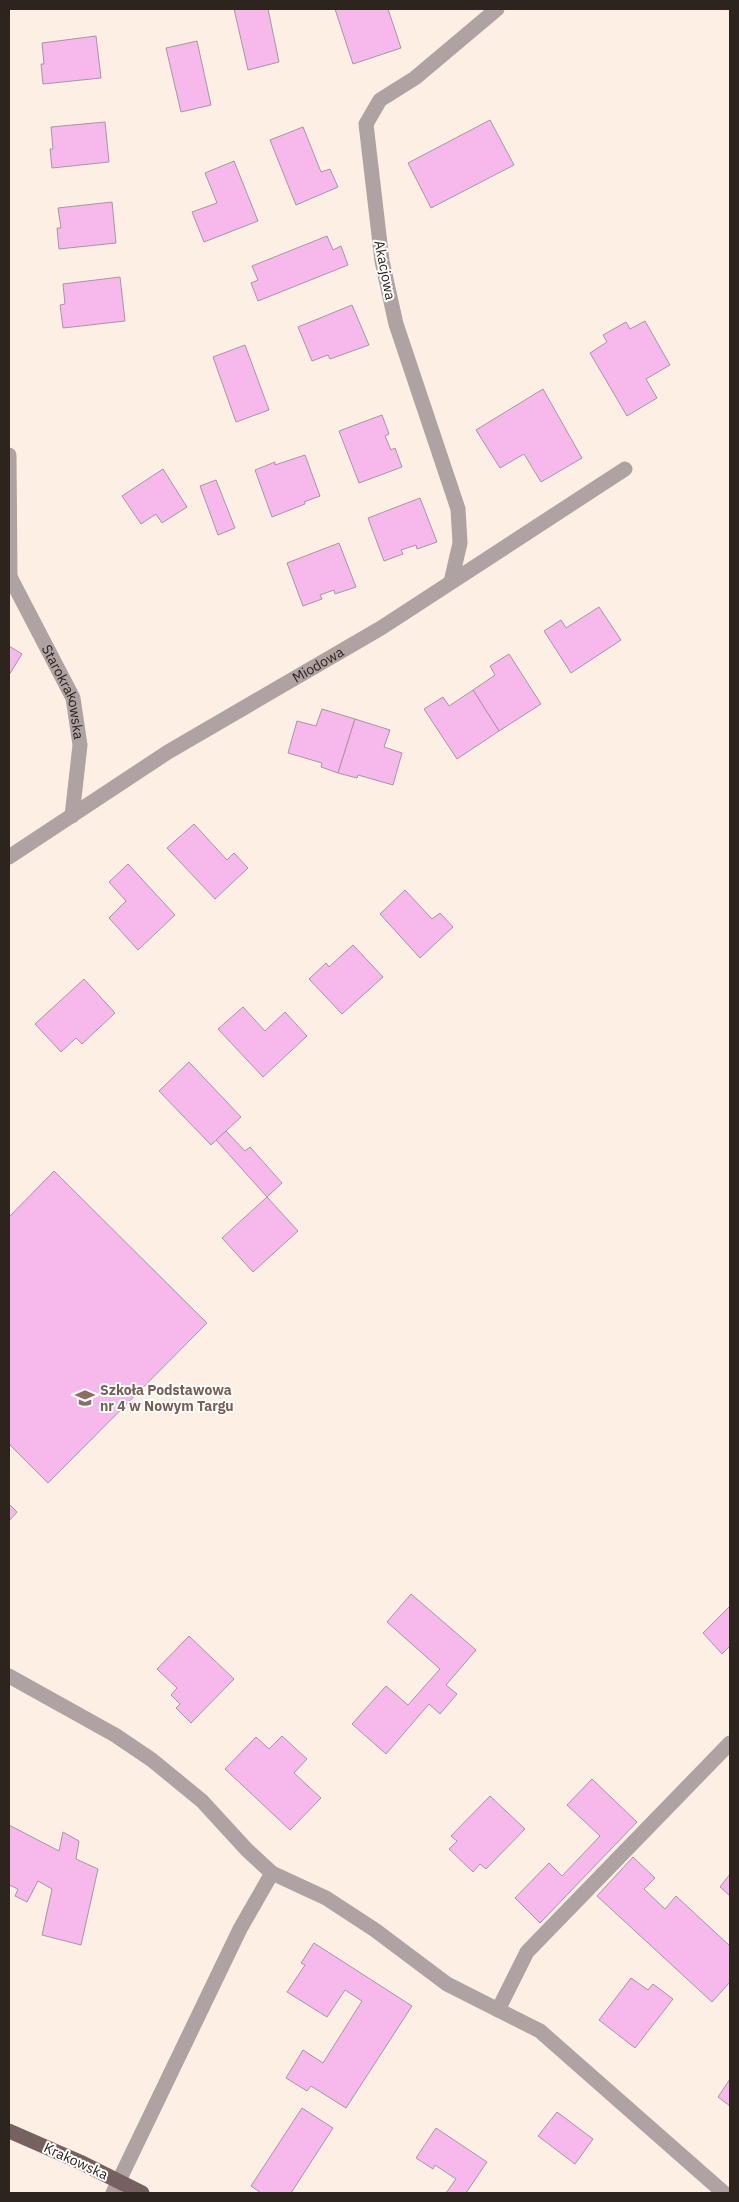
<svg xmlns="http://www.w3.org/2000/svg" width="739" height="2202" font-family="'IBM Plex Sans',sans-serif">
	<style>
		.building { fill: #f7b9eb; stroke: #a994a4 }
		.lines { fill: none; stroke-linecap: round; stroke-linejoin: round }
		.minor { stroke: #afa2a2; stroke-width: 15 }
		.major { stroke: #776160; stroke-width: 15 }
		.labels { text-anchor: middle; dominant-baseline: central; stroke-width: 4; stroke-linejoin: round; paint-order: stroke }
		.street-label { font-size: 14px; fill: #2d241e; stroke: #fff }
		.education-label { font-size: 14px; font-weight: bold; fill: #785e54; stroke: #fff; text-anchor: start }
	</style>
	<rect width="100%" height="100%" fill="#feefe5"/>
	<g class="building">
		<path d="M234,9H268L279,62L248,70Z"/>
		<path d="M335,9H388L401,48L353,64Z"/>
		<path d="M96,36L101,78L43,84L41,64H44L42,43Z"/>
		<path d="M197,41L211,105L181,112L166,48Z"/>
		<path d="M490,120L514,165L431,208L408,163Z"/>
		<path d="M105,122L109,162L52,168L50,149H53L51,127Z"/>
		<path d="M303,127L321,172L330,169L338,187L296,205L270,140Z"/>
		<path d="M234,161L258,221L204,242L192,212L217,203L205,173Z"/>
		<path d="M112,202L116,243L59,249L57,228H61L58,208Z"/>
		<path d="M327,236L333,250L341,246L348,265L258,301L251,283L258,280L252,266Z"/>
		<path d="M120,277L125,321L63,328L60,305L65,304L63,284Z"/>
		<path d="M352,305L369,345L330,359L328,355L312,361L298,327Z"/>
		<path d="M645,321L670,365L646,379L657,398L627,416L590,353L607,342L603,335L626,322L630,329Z"/>
		<path d="M245,345L269,410L236,422L213,357Z"/>
		<path d="M543,389L582,458L541,482L524,454L500,468L476,430Z"/>
		<path d="M382,415L389,434L385,436L391,450L395,448L402,467L359,483L339,431Z"/>
		<path d="M305,455L320,496L304,502L305,504L272,517L255,470L275,462V465Z"/>
		<path d="M163,469L187,507L162,523L156,514L141,524L122,496Z"/>
		<path d="M216,480L235,528L218,535L200,486Z"/>
		<path d="M420,498L437,542L417,549L416,545L401,550L403,554L384,561L368,518Z"/>
		<path d="M339,543L356,587L335,594L334,590L320,595L322,599L303,606L287,563Z"/>
		<path d="M599,607L621,640L571,673L544,631L561,620L566,628Z"/>
		<path d="M9,646L22,654L9,675Z"/>
		<path d="M509,654L541,704L499,731L473,690L495,675L490,666Z"/>
		<path d="M473,690L499,731L457,759L424,709L443,697L449,706Z"/>
		<path d="M322,709L355,719L338,773L321,767L322,763L288,753L297,721L316,726Z"/>
		<path d="M355,719L390,730L384,747L402,753L393,785L358,775L357,778L338,773Z"/>
		<path d="M194,824L227,860L234,853L248,868L215,899L167,848Z"/>
		<path d="M128,864L175,915L138,950L109,918L126,901L109,882Z"/>
		<path d="M405,890L432,919L440,913L453,927L420,958L380,914Z"/>
		<path d="M353,945L383,977L342,1014L309,979L326,963L329,967Z"/>
		<path d="M84,979L115,1013L82,1044L76,1038L61,1052L35,1024Z"/>
		<path d="M243,1007L265,1031L285,1012L307,1036L263,1077L218,1029Z"/>
		<path d="M189,1062L241,1117L211,1145L159,1091Z"/>
		<path d="M226,1131L245,1151L250,1147L282,1183L267,1197L216,1140Z"/>
		<path d="M54,1171L207,1323L48,1483L9,1444V1217Z"/>
		<path d="M267,1197L298,1231L253,1272L222,1238Z"/>
		<path d="M9,1504L17,1512L9,1521Z"/>
		<path d="M411,1594L476,1650L446,1685L457,1694L440,1714L429,1704L386,1754L352,1724L386,1686L408,1705L440,1669L387,1622Z"/>
		<path d="M730,1606V1646L722,1654L703,1633Z"/>
		<path d="M189,1636L234,1679L191,1723L176,1708L180,1704L171,1695L177,1688L157,1669Z"/>
		<path d="M282,1736L307,1759L294,1773L321,1798L290,1830L225,1769L256,1737L269,1749Z"/>
		<path d="M592,1779L637,1822L540,1923L515,1898L549,1863L562,1876L600,1836L567,1805Z"/>
		<path d="M490,1796L525,1829L486,1869L480,1864L473,1872L449,1849L457,1841L451,1836Z"/>
		<path d="M9,1825L59,1851L63,1832L79,1841L76,1859L98,1869L81,1945L42,1935L52,1889L38,1881L27,1902L15,1896L18,1889L9,1885Z"/>
		<path d="M633,1857L655,1878L644,1889L665,1909L676,1896L730,1946V1982L712,2002L597,1896Z"/>
		<path d="M730,1874V1896L720,1887Z"/>
		<path d="M314,1943L412,2006L346,2108L311,2086L307,2091L286,2078L303,2050L323,2063L362,2001L345,1990L327,2017L287,1992L305,1965L301,1963Z"/>
		<path d="M631,1978L648,1990L653,1984L673,1999L635,2048L599,2020Z"/>
		<path d="M730,2079V2106L718,2097Z"/>
		<path d="M302,2108L333,2128L291,2193H261L251,2186Z"/>
		<path d="M557,2112L593,2139L575,2164L538,2136Z"/>
		<path d="M436,2128L487,2162L466,2193H446L456,2179L435,2165L433,2169L416,2158Z"/>
	</g>
	<g class="lines">
		<g class="minor">
			<path d="M9,455L10,577"/>
			<path id="s1" d="M9,575L73,698L80,745L72,816"/>
			<path d="M451,582L460,543L458,509L396,324L382,261L366,124L380,100L415,78L497,9"/>
			<path id="s2" d="M9,857L168,752L381,628L625,469"/>
			<path d="M9,1676L115,1735L152,1760L202,1801L247,1850L272,1873L326,1898L375,1930L447,1984L540,2031L724,2193"/>
			<path d="M498,2010L527,1952L730,1743"/>
			<path d="M113,2193L240,1929L272,1873"/>
		</g>
		<path class="major" d="M9,2131L80,2162L142,2193"/>
	</g>
	<defs>
		<symbol id="school-bare" viewBox="-9 -9 18 18"><path d="M0-5L7-2L0 1L-7-2ZM-4 1L0 2.5L4 1V4Q0 6-4 4Z" fill="#8d6e63" stroke="#fff" stroke-width="2.5" paint-order="stroke"/></symbol>
	</defs>
	<g fill-rule="evenodd">
		<use href="#school-bare" x="71" y="1384" width="28" height="28"/>
	</g>
	<g class="labels">
		<g class="street-label">
			<text transform="translate(385 270) rotate(79)">Akacjowa</text>
			<text stroke="none"><textPath href="#s2" startOffset="364">Miodowa</textPath></text>
			<text stroke="none"><textPath href="#s1" startOffset="130">Starokrakowska</textPath></text>
			<text transform="translate(76 2161) rotate(25)">Krakowska</text>
		</g>
		<g class="education-label">
			<text x="100" y="1390">Szkoła Podstawowa<tspan x="100" dy="16">nr 4 w Nowym Targu</tspan></text>
		</g>
	</g>
	<rect width="739" height="2202" fill="none" stroke="#2d241e" stroke-width="20"/>
</svg>
